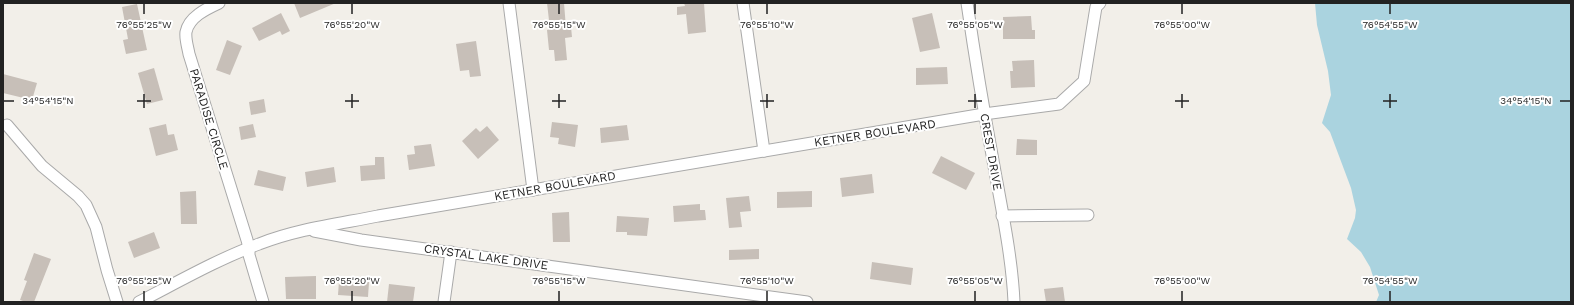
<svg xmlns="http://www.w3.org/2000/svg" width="1574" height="305" font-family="'Work Sans',sans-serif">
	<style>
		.water { fill: #aad3df }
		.building { fill: #c7bfb8 }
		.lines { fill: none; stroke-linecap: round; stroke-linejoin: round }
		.minor-casing { stroke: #a9a9a9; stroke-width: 13 }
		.minor { stroke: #fff; stroke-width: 11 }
		.ticks { fill: none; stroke: #222; stroke-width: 1.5 }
		.labels { text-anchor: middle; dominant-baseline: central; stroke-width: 4; stroke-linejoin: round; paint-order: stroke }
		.street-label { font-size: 12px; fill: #222; stroke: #fff }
		.ticks-label { font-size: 10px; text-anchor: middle; fill: #222; stroke: #fff; stroke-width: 4; stroke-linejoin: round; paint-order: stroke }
	</style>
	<rect width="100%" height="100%" fill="#f2efe9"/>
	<path class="water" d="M1315,3H1571V302H1376L1379,295L1370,267L1361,252L1347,239L1355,218L1356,210L1351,188L1330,132L1322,123L1331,95L1328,71L1317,25Z"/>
	<g class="building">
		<path d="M294,3H336L300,18Z"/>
		<path d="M547,3H564L566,28L571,27L572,37L565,38L567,60L555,61L554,50H549L547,30L550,29Z"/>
		<path d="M684,3H704L706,32L688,34L686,14L677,15V7L685,6Z"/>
		<path d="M137,4L147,50L126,54L123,40L128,39L122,7Z"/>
		<path d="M281,13L290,31L282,35L280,31L259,41L252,28Z"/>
		<path d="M932,13L940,48L920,52L912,18Z"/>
		<path d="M1031,16L1032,30H1035V39H1003V17Z"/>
		<path d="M227,40L242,46L230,75L216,70Z"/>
		<path d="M476,41L481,76L470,77L469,70L460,71L456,44Z"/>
		<path d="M1034,60L1035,87L1011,88L1010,71H1013L1012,61Z"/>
		<path d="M947,67L948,84L916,85V68Z"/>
		<path d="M154,68L163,100L147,104L138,73Z"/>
		<path d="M3,74L37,83L32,100L3,93Z"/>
		<path d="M264,99L266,112L251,115L249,102Z"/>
		<path d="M552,122L578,125L575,147L558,144L559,138L550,137Z"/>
		<path d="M166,124L168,135L174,134L178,150L156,156L149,128Z"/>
		<path d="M253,124L256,137L241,140L239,127Z"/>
		<path d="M627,125L629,140L601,143L600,128Z"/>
		<path d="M487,126L499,140L478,159L462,141L476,128L480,132Z"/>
		<path d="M1017,139L1037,140V155H1016Z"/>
		<path d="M431,144L435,166L409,170L407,155L415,154L414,146Z"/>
		<path d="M941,156L975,173L966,190L932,173Z"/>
		<path d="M375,157H384L385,179L361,181L360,166L375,165Z"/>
		<path d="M334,167L336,182L307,187L305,172Z"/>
		<path d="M258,170L286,177L283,191L254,185Z"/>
		<path d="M872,174L874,193L842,197L840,178Z"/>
		<path d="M196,191L197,224H181L180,192Z"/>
		<path d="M812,191V207L777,208V192Z"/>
		<path d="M749,196L751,211L740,212L742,227L729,228L726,198Z"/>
		<path d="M700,204V210H705L706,220L674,222L673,206Z"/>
		<path d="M569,212L570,242H553L552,213Z"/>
		<path d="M617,216L649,218L647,236L627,235V232H616Z"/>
		<path d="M154,232L160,248L134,258L128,242Z"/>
		<path d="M759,249V259L729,260V250Z"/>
		<path d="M34,253L51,259L34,302H26L20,300L27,281L24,280Z"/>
		<path d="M872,262L913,268L911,285L870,279Z"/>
		<path d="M316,276V299H286L285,277Z"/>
		<path d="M339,281L369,282L368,297L338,295Z"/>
		<path d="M389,284L415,287L413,302H387Z"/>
		<path d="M1063,287L1065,302H1046L1044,289Z"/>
	</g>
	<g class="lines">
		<defs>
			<g id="minor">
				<path d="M219,3C206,9 189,17 186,32C185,39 188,48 189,54L247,240L249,248V255L263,302"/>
				<path d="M509,3L533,190"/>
				<path d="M743,3L764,151"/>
				<path d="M967,3C975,58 984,112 994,166C1002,211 1012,257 1014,302"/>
				<path d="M7,125L42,166L78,196L86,205L96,227L107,270L117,302"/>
				<path d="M1002,216L1088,215"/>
				<path d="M314,231L361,240L807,302"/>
				<path d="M139,302C178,282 218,259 259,244C297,229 338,224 378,216L984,114L1059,104L1084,81L1096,7L1100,3"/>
				<path d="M444,302L451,252"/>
			</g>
		</defs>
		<use href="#minor" class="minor-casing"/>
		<use href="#minor" class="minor"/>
	</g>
	<path class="ticks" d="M144,4V14M352,4V14M559,4V14M767,4V14M975,4V14M1182,4V14M1390,4V14M144,94V108M352,94V108M559,94V108M767,94V108M975,94V108M1182,94V108M1390,94V108M4,101H14M137,101H151M345,101H359M552,101H566M760,101H774M968,101H982M1175,101H1189M1383,101H1397M1560,101H1570M144,291V301M352,291V301M559,291V301M767,291V301M975,291V301M1182,291V301M1390,291V301"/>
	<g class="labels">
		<g class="street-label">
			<text transform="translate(209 119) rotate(73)">PARADISE CIRCLE</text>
			<text transform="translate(875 133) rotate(-9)">KETNER BOULEVARD</text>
			<text transform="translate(991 152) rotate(80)">CREST DRIVE</text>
			<text transform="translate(555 186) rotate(-10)">KETNER BOULEVARD</text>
			<text transform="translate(486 257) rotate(8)">CRYSTAL LAKE DRIVE</text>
		</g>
	</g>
	<g class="ticks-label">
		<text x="144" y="28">76°55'25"W</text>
		<text x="352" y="28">76°55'20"W</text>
		<text x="559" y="28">76°55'15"W</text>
		<text x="767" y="28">76°55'10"W</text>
		<text x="975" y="28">76°55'05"W</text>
		<text x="1182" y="28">76°55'00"W</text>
		<text x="1390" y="28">76°54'55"W</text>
		<text x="48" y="104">34°54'15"N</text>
		<text x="1526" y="104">34°54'15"N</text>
		<text x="144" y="284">76°55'25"W</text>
		<text x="352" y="284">76°55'20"W</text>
		<text x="559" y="284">76°55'15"W</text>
		<text x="767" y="284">76°55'10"W</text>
		<text x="975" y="284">76°55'05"W</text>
		<text x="1182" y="284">76°55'00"W</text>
		<text x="1390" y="284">76°54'55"W</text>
	</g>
	<rect width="1574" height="305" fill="none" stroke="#222222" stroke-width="8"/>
</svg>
